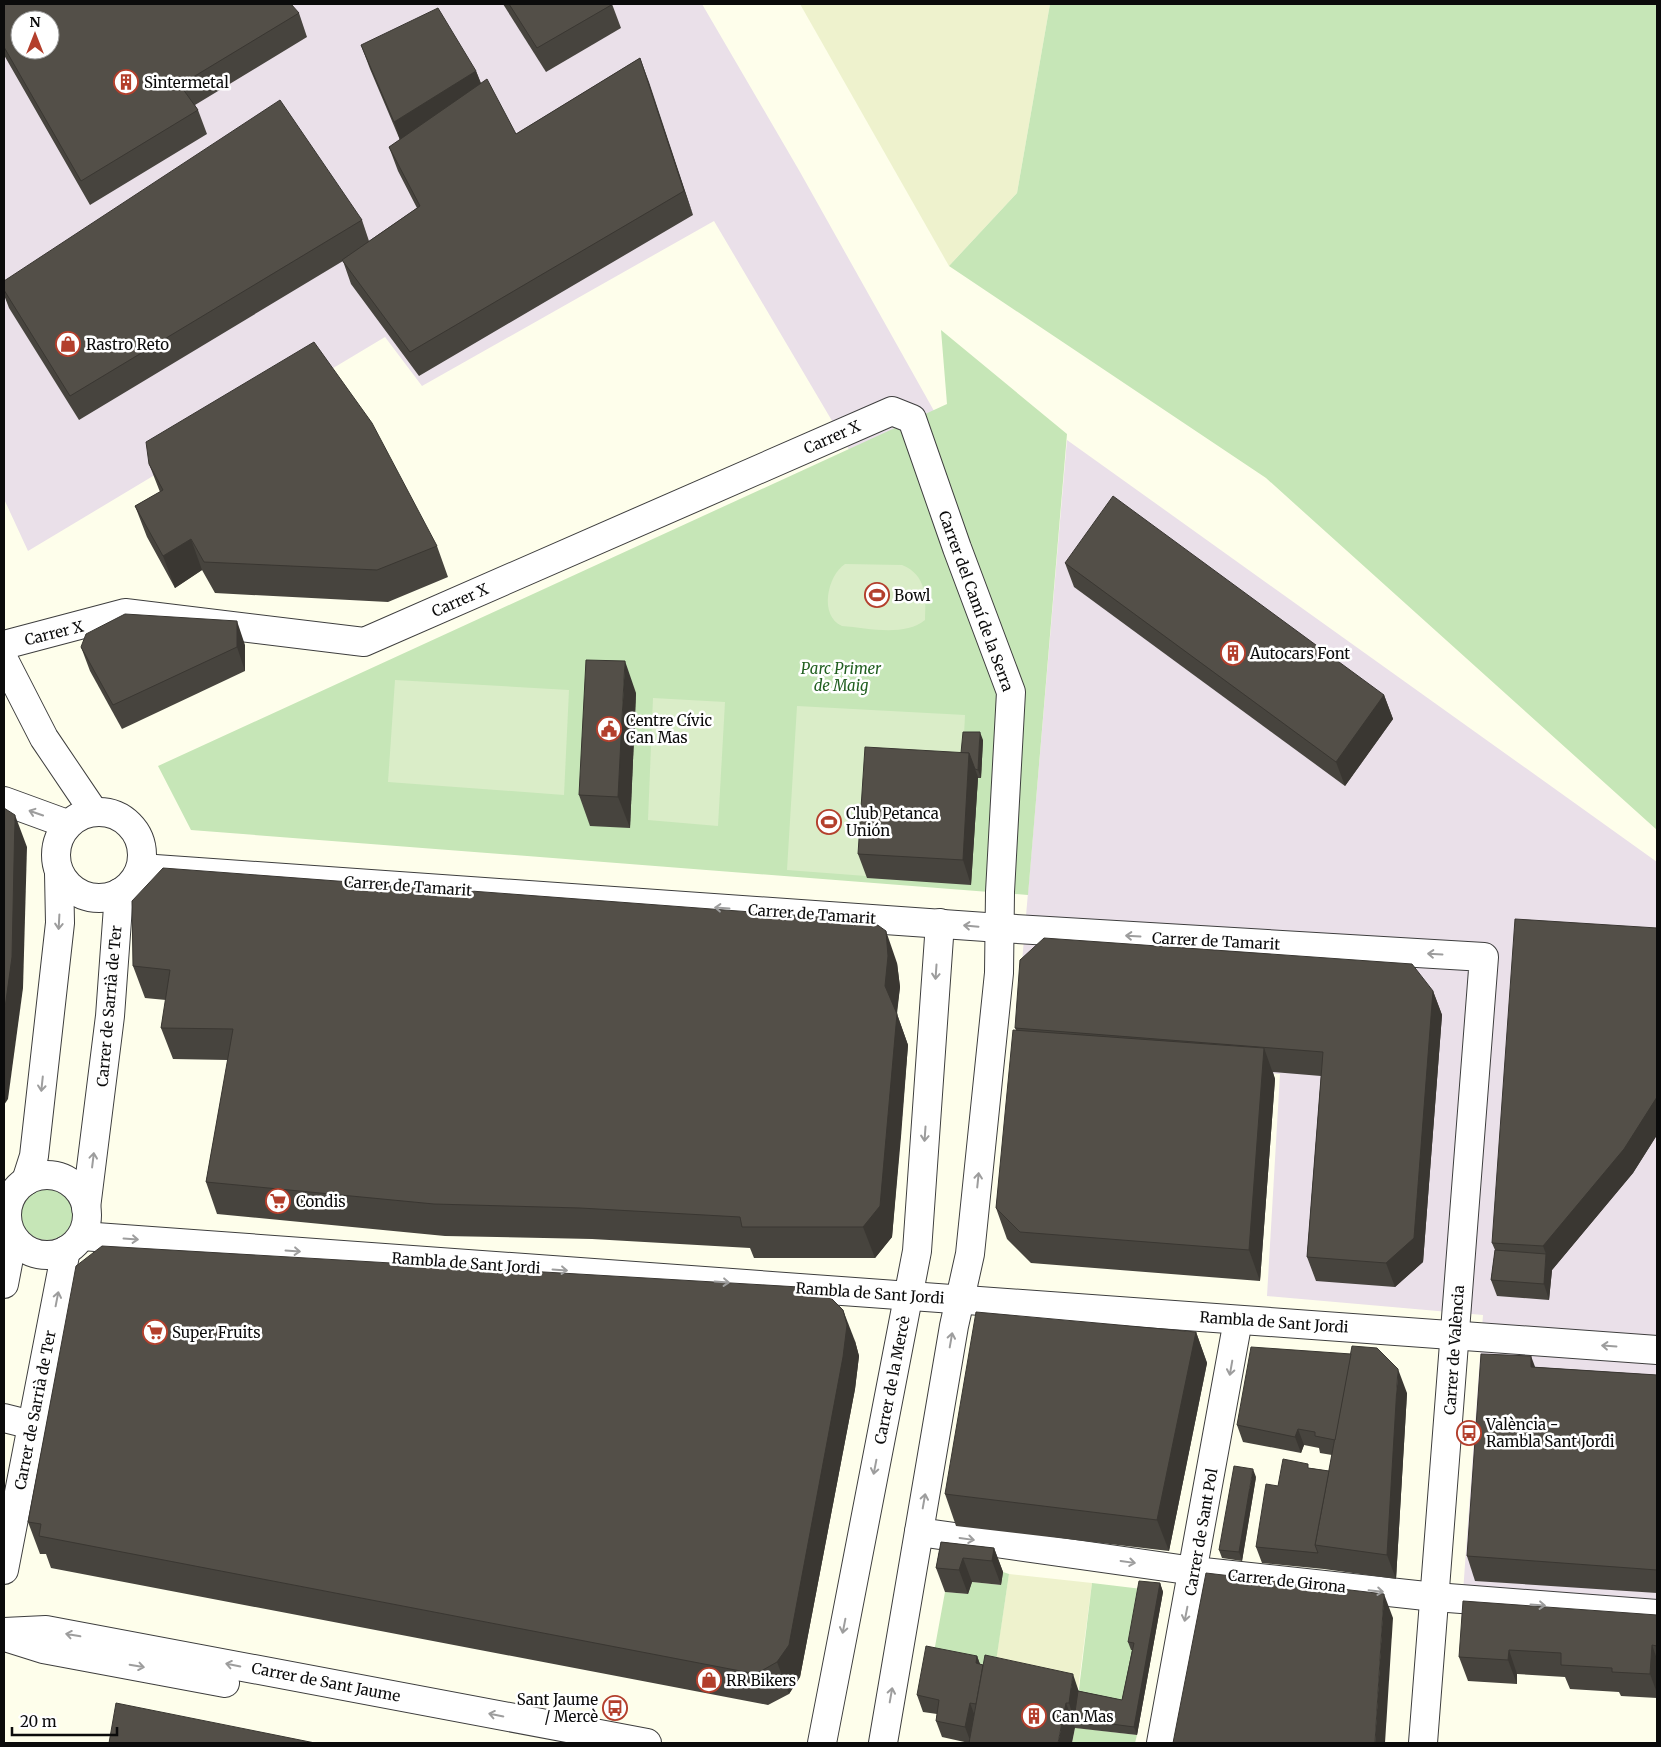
<svg xmlns="http://www.w3.org/2000/svg" width="1661" height="1747" font-family="Merriweather,serif">
	<style>
		.industrial { fill: #eae0e9; fill-rule: evenodd }
		.farmland { fill: #eef2cd }
		.green { fill: #c6e6b7 }
		.pitch { fill: #daedc8 }
		.lines { fill: none; stroke-linecap: round; stroke-linejoin: round }
		.minor-casing { stroke: #3e3e3e; stroke-width: 30 }
		.minor { stroke: #fff; stroke-width: 28 }
		.wall { fill: #47443e }
		.shaded-wall { fill: #3a3732 }
		.building { fill: #534f48; stroke: #3a3732; fill-rule: evenodd }
		.oneway { stroke: #9d9d9d }
		.labels { text-anchor: middle; dominant-baseline: central; stroke-width: 5; stroke-linejoin: round; paint-order: stroke }
		.poi-label { font-size: 15px; fill: #0b0b0b; stroke: #fff; text-anchor: start }
		.street-label { font-size: 15px; fill: #0b0b0b; stroke: #fff }
		.park-label { font-size: 15px; font-style: italic; fill: #215f20; stroke: #fff }
	</style>
	<rect width="100%" height="100%" fill="#fefeeb"/>
	<g class="industrial">
		<path d="M4,4H702L800,172L938,418L851,453L714,221L422,386L385,337L28,551L4,499ZM20,20H50V50H20Z"/>
		<path d="M1067,440L1657,862V1635L1461,1620L1483,1315L1267,1296L1280,1074L1014,1055Z"/>
	</g>
	<g class="farmland">
		<path d="M800,4H1050L1017,193L949,266Z"/>
		<path d="M1009,1574L1092,1583L1077,1697L993,1679Z"/>
	</g>
	<g class="green">
		<path d="M1050,4H1657V830L1266,478L949,266L1017,193Z"/>
		<path d="M941,330L1067,434L1028,895L191,830L158,766L947,404Z"/>
		<circle cx="47" cy="1214" r="26"/>
		<path d="M1003,1572L1009,1574L993,1682L932,1663L945,1592L968,1594L972,1582L1001,1585Z"/>
		<path d="M1092,1583L1142,1589L1137,1652L1125,1708L1078,1697Z"/>
		<path d="M1075,1728H1078L1137,1735L1135,1743H1072Z"/>
	</g>
	<g class="pitch">
		<path d="M845,564L902,565C927,575 926,598 925,620C904,637 868,628 842,626C819,616 827,576 845,564Z"/>
		<path d="M395,680L569,690L564,795L388,782Z"/>
		<path d="M653,698L725,702L718,826L648,820Z"/>
		<path d="M797,706L965,715L962,775L872,771L866,876L787,870Z"/>
	</g>
	<g class="lines">
		<defs>
			<g id="minor">
				<path d="M4,645L125,613L364,642L892,411L912,419L957,548L1011,692L1000,892L999,973L970,1254L954,1326L883,1743"/>
				<path d="M4,660L44,738L94,812"/>
				<path d="M4,801L67,824"/>
				<circle cx="99" cy="855" r="43"/>
				<path d="M141,868L1000,928L1484,957L1423,1743"/>
				<circle cx="47" cy="1215" r="40"/>
				<path d="M26,1181L34,1156L60,923L59,873"/>
				<path d="M86,1208L110,1016L119,893"/>
				<path d="M82,1236L1657,1350"/>
				<path d="M4,1284L13,1237"/>
				<path d="M4,1418L32,1425"/>
				<path d="M919,1532L1194,1571L1435,1597L1657,1614"/>
				<path d="M4,1570L66,1250"/>
				<path d="M4,1632L46,1630L647,1743"/>
				<path d="M8,1638L43,1649L225,1683"/>
				<path d="M822,1743L917,1251L940,923"/>
				<path d="M1161,1743L1238,1320"/>
			</g>
		</defs>
		<use href="#minor" class="minor-casing"/>
		<use href="#minor" class="minor"/>
	</g>
	<g class="wall">
		<path d="M4,4L299,13L307,37L195,105L198,110L207,134L90,205L4,55Z"/>
		<path d="M503,4H612L621,28L546,72Z"/>
		<path d="M361,45L476,71L481,83L516,134L640,58L693,215L419,376L351,284L343,261L79,420L9,308L4,295V281L362,220L369,241L417,208L398,171L389,147L400,140L370,69Z"/>
		<path d="M149,464L437,546L448,577L388,602L215,593L202,570L175,588L147,537L135,506L160,492Z"/>
		<path d="M1065,563L1384,695L1393,719L1345,786L1074,587Z"/>
		<path d="M245,645V671L122,729L90,671L81,647Z"/>
		<path d="M636,693L630,828L590,826L579,795Z"/>
		<path d="M983,740L981,778H978L971,885L867,878L858,854L961,753Z"/>
		<path d="M1657,928V1135L1633,1173L1552,1270L1549,1300L1497,1296L1491,1280L1495,1250L1492,1243Z"/>
		<path d="M897,963L900,987L897,1014L908,1045L892,1237L875,1258H754L750,1248L592,1239L445,1236L217,1214L206,1182L228,1060L173,1059L161,1028L166,1000L145,998L133,966Z"/>
		<path d="M1433,991L1442,1015L1423,1262L1395,1287L1316,1281L1307,1257L1321,1076L1273,1072L1275,1079L1260,1281L1031,1263L1007,1239L996,1208L1016,1030L1015,1028Z"/>
		<path d="M1196,1332L1207,1363L1169,1551L956,1526L945,1494Z"/>
		<path d="M855,1341L859,1356L855,1389L800,1677L789,1694L768,1705L51,1568L46,1554H40L28,1522Z"/>
		<path d="M1535,1367L1657,1375V1593L1475,1581L1467,1556Z"/>
		<path d="M1407,1393L1396,1579L1324,1569L1262,1563L1256,1547L1278,1486L1310,1468L1329,1471L1332,1455L1320,1453L1319,1448L1304,1445L1301,1453L1243,1442L1237,1425Z"/>
		<path d="M1256,1477L1242,1561L1222,1558L1219,1550Z"/>
		<path d="M941,1542L994,1548L1003,1572L1001,1585L972,1582L968,1594L945,1592L936,1568Z"/>
		<path d="M1160,1583L1163,1592L1137,1735L1075,1728L969,1743L942,1737L936,1721L937,1714L923,1712L917,1695L977,1656L980,1664L1079,1691L1122,1700L1132,1650H1131L1128,1642Z"/>
		<path d="M1657,1615V1698L1621,1696L1619,1692L1570,1689L1565,1677L1517,1674V1684L1468,1681L1459,1657Z"/>
	</g>
	<g class="shaded-wall">
		<path d="M640,58L649,82L693,215L684,191Z"/>
		<path d="M476,71L485,95L402,146L394,122Z"/>
		<path d="M191,539L202,570L175,588L163,556Z"/>
		<path d="M237,621L245,645V671L237,647Z"/>
		<path d="M625,661L636,693L630,828L618,797Z"/>
		<path d="M1384,695L1393,719L1345,786L1336,762Z"/>
		<path d="M980,732L983,740L981,778L978,770Z"/>
		<path d="M969,753L978,777L971,885L963,860Z"/>
		<path d="M15,815L27,847L23,988L8,1099L4,1105V1015Z"/>
		<path d="M886,931L897,963L900,987L896,1017L885,986Z"/>
		<path d="M1433,991L1442,1015L1423,1262L1395,1287L1386,1263Z"/>
		<path d="M897,1014L908,1045L901,1137L892,1237L875,1258L863,1227Z"/>
		<path d="M1264,1048L1275,1079L1260,1281L1249,1250Z"/>
		<path d="M1657,1097V1135L1633,1173L1552,1270L1549,1300L1544,1284L1546,1254L1543,1246Z"/>
		<path d="M843,1310L855,1341L859,1356L855,1389L800,1677L789,1694L777,1662Z"/>
		<path d="M1196,1332L1207,1363L1169,1551L1157,1520Z"/>
		<path d="M1531,1356L1540,1380L1531,1367Z"/>
		<path d="M1398,1369L1407,1393L1396,1579L1387,1555Z"/>
		<path d="M1298,1429L1304,1445L1301,1453L1295,1437Z"/>
		<path d="M1253,1469L1256,1477L1242,1561L1239,1552Z"/>
		<path d="M994,1548L1003,1572L1001,1585L992,1561Z"/>
		<path d="M963,1558L972,1582L968,1594L959,1570Z"/>
		<path d="M1160,1583L1163,1592L1137,1735L1134,1727Z"/>
		<path d="M1384,1594L1393,1618L1385,1743H1375Z"/>
		<path d="M1652,1645L1657,1659V1693L1650,1674Z"/>
		<path d="M1509,1650L1517,1674V1684L1508,1660Z"/>
		<path d="M977,1656L983,1673L976,1663Z"/>
		<path d="M1073,1674L1081,1698L1074,1719L1069,1703Z"/>
		<path d="M970,1703L976,1719L971,1743L965,1727Z"/>
		<path d="M1066,1703L1075,1728L1072,1743H1058Z"/>
	</g>
	<g class="building">
		<path d="M4,4H291L299,13L180,85L198,110L81,181L4,47ZM20,20H50V50H20Z"/>
		<path d="M509,4H613L537,48Z"/>
		<path d="M438,8L476,71L394,122L361,45Z"/>
		<path d="M640,58L684,191L410,352L342,260L420,206L389,147L487,79L516,134Z"/>
		<path d="M280,100L362,220L70,396L4,290V281Z"/>
		<path d="M314,342L372,423L437,546L377,570L204,562L191,539L163,556L135,506L163,490L149,464L146,442Z"/>
		<path d="M1113,496L1384,695L1336,762L1065,563Z"/>
		<path d="M125,614L237,621V647L113,705L81,647L86,634Z"/>
		<path d="M586,660L625,661L618,797L579,795Z"/>
		<path d="M963,732H980L978,770L975,769L969,753H961Z"/>
		<path d="M865,747L969,753L963,860L858,854Z"/>
		<path d="M4,808L15,815L12,957L4,1015Z"/>
		<path d="M163,868L872,921L886,931L888,956L885,986L897,1014L880,1206L863,1227H742L740,1217L580,1208L434,1204L206,1182L233,1029L161,1028L170,970L133,966L132,901Z"/>
		<path d="M1515,919L1657,928V1097L1624,1149L1543,1246L1492,1243Z"/>
		<path d="M1044,938L1412,964L1433,991L1414,1238L1386,1263L1307,1257L1323,1052L1015,1028L1020,960Z"/>
		<path d="M1013,1030L1264,1048L1249,1250L1020,1232L996,1208Z"/>
		<path d="M102,1246L799,1287L832,1299L843,1310L847,1325L843,1357L789,1645L777,1662L756,1674L39,1536L41,1524L28,1522L76,1266Z"/>
		<path d="M1495,1250L1546,1254L1544,1284L1491,1280Z"/>
		<path d="M976,1312L1196,1332L1157,1520L945,1494Z"/>
		<path d="M1352,1346L1377,1348L1398,1369L1387,1555L1315,1545Z"/>
		<path d="M1251,1347L1351,1354L1335,1440L1315,1436V1432L1298,1429L1295,1437L1237,1425Z"/>
		<path d="M1481,1354L1531,1356V1367L1657,1375V1570L1467,1556Z"/>
		<path d="M1283,1459L1308,1464V1468L1329,1471L1315,1545L1318,1553L1256,1547L1266,1484L1278,1486Z"/>
		<path d="M1234,1466L1253,1469L1239,1552L1219,1550Z"/>
		<path d="M941,1542L994,1548L992,1561L963,1558L959,1570L936,1568Z"/>
		<path d="M1206,1573L1384,1594L1375,1743H1173Z"/>
		<path d="M1139,1581L1160,1583L1134,1727L1074,1719L1078,1691L1122,1700L1134,1643L1128,1642Z"/>
		<path d="M1463,1601L1657,1615V1646L1652,1645L1650,1674L1612,1672V1668L1561,1665V1653L1509,1650L1508,1660L1459,1657Z"/>
		<path d="M926,1646L977,1656L976,1663L983,1665L976,1704L970,1703L965,1727L936,1721L939,1700L917,1695Z"/>
		<path d="M985,1655L1073,1674L1069,1703H1066L1058,1743H969Z"/>
		<path d="M116,1703L315,1743H109Z"/>
	</g>
	<defs><path id="oneway-shaft" d="M-6 0H5M1.5-3L5.5 0L1.5 3" fill="none" stroke-width="1.6" stroke-linecap="round" stroke-linejoin="round" transform="scale(1.25)"/></defs>
	<g class="oneway">
		<use href="#oneway-shaft" transform="translate(36 813) rotate(-161)"/>
		<use href="#oneway-shaft" transform="translate(722 908) rotate(-176)"/>
		<use href="#oneway-shaft" transform="translate(59 922) rotate(93)"/>
		<use href="#oneway-shaft" transform="translate(971 926) rotate(-175)"/>
		<use href="#oneway-shaft" transform="translate(1133 936) rotate(-177)"/>
		<use href="#oneway-shaft" transform="translate(1435 954) rotate(-177)"/>
		<use href="#oneway-shaft" transform="translate(936 972) rotate(94)"/>
		<use href="#oneway-shaft" transform="translate(42 1084) rotate(96)"/>
		<use href="#oneway-shaft" transform="translate(925 1134) rotate(94)"/>
		<use href="#oneway-shaft" transform="translate(93 1160) rotate(-83)"/>
		<use href="#oneway-shaft" transform="translate(978 1180) rotate(-84)"/>
		<use href="#oneway-shaft" transform="translate(131 1239) rotate(4)"/>
		<use href="#oneway-shaft" transform="translate(293 1251) rotate(4)"/>
		<use href="#oneway-shaft" transform="translate(560 1270) rotate(4)"/>
		<use href="#oneway-shaft" transform="translate(722 1282) rotate(4)"/>
		<use href="#oneway-shaft" transform="translate(57 1299) rotate(-79)"/>
		<use href="#oneway-shaft" transform="translate(951 1340) rotate(-80)"/>
		<use href="#oneway-shaft" transform="translate(1609 1346) rotate(-176)"/>
		<use href="#oneway-shaft" transform="translate(1231 1368) rotate(100)"/>
		<use href="#oneway-shaft" transform="translate(875 1467) rotate(101)"/>
		<use href="#oneway-shaft" transform="translate(924 1501) rotate(-80)"/>
		<use href="#oneway-shaft" transform="translate(967 1539) rotate(8)"/>
		<use href="#oneway-shaft" transform="translate(1128 1562) rotate(8)"/>
		<use href="#oneway-shaft" transform="translate(1376 1591) rotate(6)"/>
		<use href="#oneway-shaft" transform="translate(1538 1605) rotate(4)"/>
		<use href="#oneway-shaft" transform="translate(1186 1614) rotate(101)"/>
		<use href="#oneway-shaft" transform="translate(844 1626) rotate(101)"/>
		<use href="#oneway-shaft" transform="translate(73 1635) rotate(-170)"/>
		<use href="#oneway-shaft" transform="translate(233 1665) rotate(-169)"/>
		<use href="#oneway-shaft" transform="translate(137 1666) rotate(10)"/>
		<use href="#oneway-shaft" transform="translate(891 1695) rotate(-80)"/>
		<use href="#oneway-shaft" transform="translate(496 1715) rotate(-169)"/>
	</g>
	<defs>
		<symbol id="building-ring" viewBox="-11 -11 22 22"><circle r="9.5" fill="#fff" stroke="#b33f2c" stroke-width="1.5"/><path d="M-4-6H4V6H1V3H-1V6H-4ZM-2.5-4.3h1.7v1.8h-1.7ZM.8-4.3h1.7v1.8H.8ZM-2.5-1h1.7V.8h-1.7ZM.8-1h1.7V.8H.8Z" fill="#b33f2c"/></symbol>
		<symbol id="shop-ring" viewBox="-11 -11 22 22"><circle r="9.5" fill="#fff" stroke="#b33f2c" stroke-width="1.5"/><path d="M-5-2.5h2.3a2.7 3.5 0 0 1 5.4 0H5L5.5 6h-11ZM-1.5-2.5h3a1.5 2.3 0 0 0-3 0Z" fill="#b33f2c"/></symbol>
		<symbol id="stadium-ring" viewBox="-11 -11 22 22"><circle r="9.5" fill="#fff" stroke="#b33f2c" stroke-width="1.5"/><path d="M0-5a6.5 5 0 1 0 0 10a6.5 5 0 1 0 0-10ZM-3.5-1.8h7v3.6h-7Z" fill="#b33f2c"/></symbol>
		<symbol id="civic-ring" viewBox="-11 -11 22 22"><circle r="9.5" fill="#fff" stroke="#b33f2c" stroke-width="1.5"/><path d="M-.6-6.5H3V-4.5H.6V-3L4-1V1h2V6H-6V1h2V-1L-.6-3ZM-1.2 2.5V6h2.4V2.5Z" fill="#b33f2c"/></symbol>
		<symbol id="supermarket-ring" viewBox="-11 -11 22 22"><circle r="9.5" fill="#fff" stroke="#b33f2c" stroke-width="1.5"/><path d="M-6-5.5h2.5l.6 2H6L4.5 2H-2.5L-4.4-4H-6ZM-1.5 3.2a1.3 1.3 0 1 0 .1 0ZM3 3.2a1.3 1.3 0 1 0 .1 0Z" fill="#b33f2c"/></symbol>
		<symbol id="bus-ring" viewBox="-11 -11 22 22"><circle r="9.5" fill="#fff" stroke="#b33f2c" stroke-width="1.5"/><path d="M-5-6H5V4H4V6H2V4H-2V6H-4V4H-5ZM-3.5-4V0h7V-4ZM-3.5 1.2v1.5H-2V1.2ZM2 1.2v1.5H3.5V1.2Z" fill="#b33f2c"/></symbol>
	</defs>
	<g fill-rule="evenodd">
		<use href="#building-ring" x="112" y="68" width="28" height="28"/>
		<use href="#shop-ring" x="54" y="330" width="28" height="28"/>
		<use href="#stadium-ring" x="863" y="581" width="28" height="28"/>
		<use href="#building-ring" x="1219" y="639" width="28" height="28"/>
		<use href="#civic-ring" x="595" y="715" width="28" height="28"/>
		<use href="#stadium-ring" x="815" y="808" width="28" height="28"/>
		<use href="#supermarket-ring" x="264" y="1187" width="28" height="28"/>
		<use href="#supermarket-ring" x="141" y="1318" width="28" height="28"/>
		<use href="#bus-ring" x="1455" y="1419" width="28" height="28"/>
		<use href="#shop-ring" x="695" y="1666" width="28" height="28"/>
		<use href="#bus-ring" x="601" y="1694" width="28" height="28"/>
		<use href="#building-ring" x="1020" y="1702" width="28" height="28"/>
	</g>
	<g class="labels">
		<g class="poi-label">
			<text x="144" y="82">Sintermetal</text>
			<text x="86" y="344">Rastro Reto</text>
			<text x="894" y="595">Bowl</text>
			<text x="1250" y="653">Autocars Font</text>
			<text x="626" y="720">Centre Cívic<tspan x="626" dy="17">Can Mas</tspan></text>
			<text x="846" y="813">Club Petanca<tspan x="846" dy="17">Unión</tspan></text>
			<text x="296" y="1201">Condis</text>
			<text x="172" y="1332">Super Fruits</text>
			<text x="1486" y="1424">València -<tspan x="1486" dy="17">Rambla Sant Jordi</tspan></text>
			<text x="726" y="1680">RR Bikers</text>
			<text x="598" y="1699" text-anchor="end">Sant Jaume<tspan x="598" dy="17">/ Mercè</tspan></text>
			<text x="1052" y="1716">Can Mas</text>
		</g>
		<g class="street-label">
			<text transform="translate(832 437) rotate(-24)">Carrer X</text>
			<text transform="translate(460 600) rotate(-24)">Carrer X</text>
			<text transform="translate(976 601) rotate(70)">Carrer del Camí de la Serra</text>
			<text transform="translate(54 633) rotate(-14)">Carrer X</text>
			<text transform="translate(408 886) rotate(4)">Carrer de Tamarit</text>
			<text transform="translate(812 914) rotate(4)">Carrer de Tamarit</text>
			<text transform="translate(1216 941) rotate(3)">Carrer de Tamarit</text>
			<text transform="translate(109 1006) rotate(-85)">Carrer de Sarrià de Ter</text>
			<text transform="translate(466 1263) rotate(4)">Rambla de Sant Jordi</text>
			<text transform="translate(870 1293) rotate(4)">Rambla de Sant Jordi</text>
			<text transform="translate(1274 1322) rotate(4)">Rambla de Sant Jordi</text>
			<text transform="translate(1454 1350) rotate(-86)">Carrer de València</text>
			<text transform="translate(892 1380) rotate(-79)">Carrer de la Mercè</text>
			<text transform="translate(35 1410) rotate(-79)">Carrer de Sarrià de Ter</text>
			<text transform="translate(1201 1532) rotate(-80)">Carrer de Sant Pol</text>
			<text transform="translate(1287 1581) rotate(6)">Carrer de Girona</text>
			<text transform="translate(326 1682) rotate(11)">Carrer de Sant Jaume</text>
		</g>
		<g class="park-label">
			<text x="841" y="668">Parc Primer<tspan x="841" dy="17">de Maig</tspan></text>
		</g>
	</g>
	<rect width="1661" height="1747" fill="none" stroke="#0b0b0b" stroke-width="10"/>
	<g transform="translate(35 35)"><circle r="24" fill="#ffffff" stroke="#9d9d9d"/>
	<path d="M0-4L9 19L0 12L-9 19Z" fill="#b33f2c"/>
	<text y="-8" font-size="14" font-weight="bold" text-anchor="middle" fill="#0b0b0b">N</text>
	</g>
	<path d="M12 1727v8h105v-8" fill="none" stroke="#0b0b0b" stroke-width="2.5"/>
	<text x="20" y="1727" font-size="15" fill="#0b0b0b" stroke="#ffffff" stroke-width="4" paint-order="stroke">20 m</text>
</svg>
